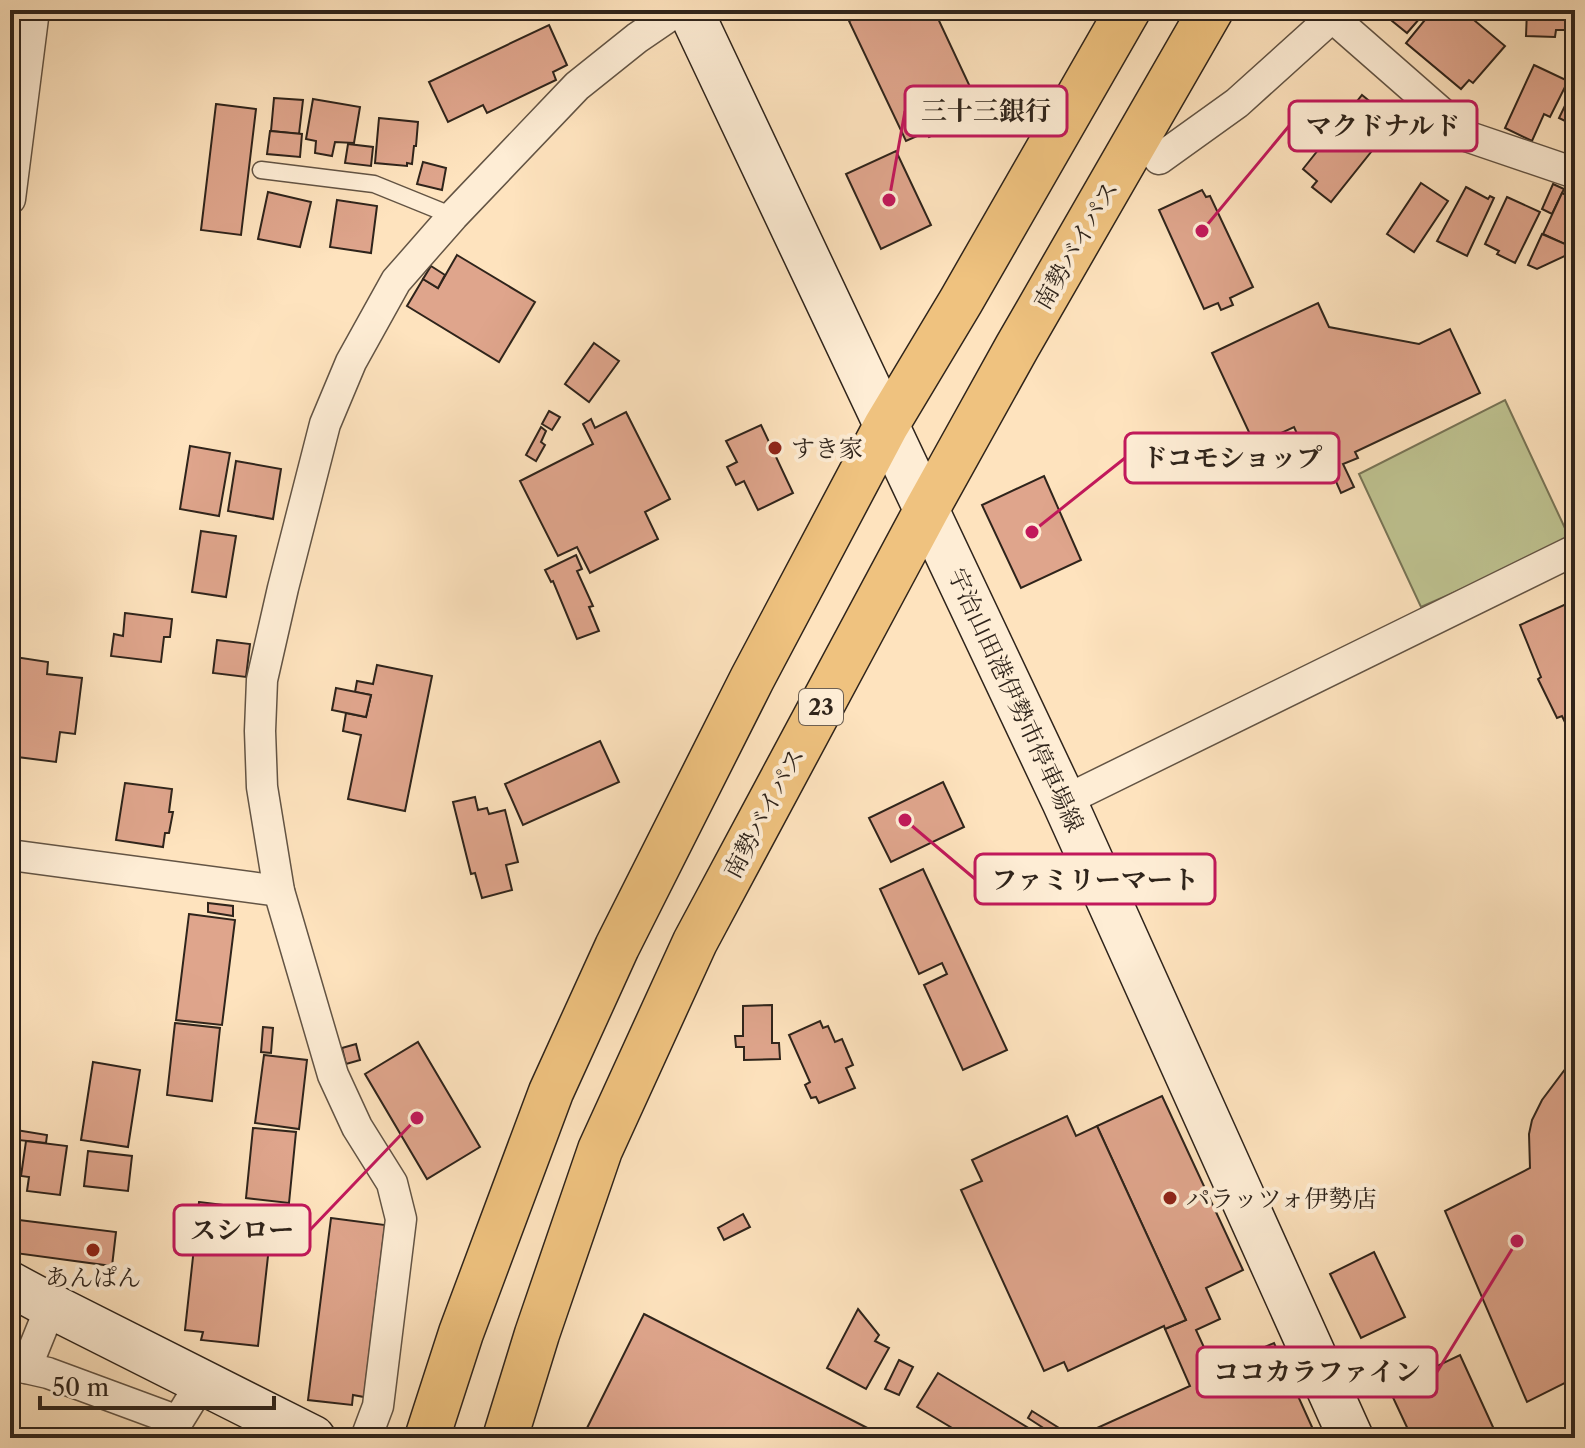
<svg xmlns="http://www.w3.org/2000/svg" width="1585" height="1448" font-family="'Libre Caslon Text','Noto Serif JP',serif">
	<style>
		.green { fill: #bfc492; stroke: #777456; stroke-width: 2 }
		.building { fill: #dfa58c; stroke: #2f241b; stroke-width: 2 }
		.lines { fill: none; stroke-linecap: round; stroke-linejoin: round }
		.lane-casing { stroke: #635444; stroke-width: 19 }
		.street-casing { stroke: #635444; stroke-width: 33 }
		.secondary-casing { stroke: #2f241b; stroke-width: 47 }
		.highway-casing { stroke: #2f241b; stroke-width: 47 }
		.lane { stroke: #feedd5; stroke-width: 16 }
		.street { stroke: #feedd5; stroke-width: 30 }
		.secondary { stroke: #feedd5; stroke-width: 44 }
		.highway { stroke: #efc27f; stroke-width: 44 }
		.poi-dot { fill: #8f2418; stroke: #feedd5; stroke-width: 3 }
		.labels { text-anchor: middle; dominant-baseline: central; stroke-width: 8; stroke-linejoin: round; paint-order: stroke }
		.shield { fill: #feedd5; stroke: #6d6053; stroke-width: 2 }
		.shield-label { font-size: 22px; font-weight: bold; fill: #2f241b }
		.street-label { font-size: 24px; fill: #2f241b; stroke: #feedd5 }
		.poi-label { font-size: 24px; fill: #2f241b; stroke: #feedd5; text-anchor: start }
		.leader { fill: none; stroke: #c2185b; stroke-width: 3 }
		.callout-dot { fill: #c2185b; stroke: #feedd5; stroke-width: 3 }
		.callout { fill: #feedd5; stroke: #c2185b; stroke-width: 3 }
		.callout-label { font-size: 26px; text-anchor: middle; font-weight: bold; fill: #2f241b }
	</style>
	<rect width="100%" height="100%" fill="#fee3be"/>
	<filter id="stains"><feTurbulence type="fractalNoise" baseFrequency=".0025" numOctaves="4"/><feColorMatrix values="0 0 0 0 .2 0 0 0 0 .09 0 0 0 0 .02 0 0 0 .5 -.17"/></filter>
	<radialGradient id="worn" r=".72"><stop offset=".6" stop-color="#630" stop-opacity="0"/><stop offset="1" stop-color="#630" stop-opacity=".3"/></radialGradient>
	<path class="green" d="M1505,400L1571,541L1421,607L1359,474Z"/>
	<g class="building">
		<path d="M872,10H934L979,106L956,117L959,123L929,137L926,132L906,141L849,21Z"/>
		<path d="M1382,10H1427L1407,33L1381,12Z"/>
		<path d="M1433,10H1462L1505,46L1473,83L1469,80L1461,89L1406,43Z"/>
		<path d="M1527,10H1575V15L1566,14L1565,30H1556L1555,37L1526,36Z"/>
		<path d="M549,25L567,65L553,72L556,80L487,113L483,105L448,122L429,82Z"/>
		<path d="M1534,65L1568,81L1550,117L1544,114L1532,141L1505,128Z"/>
		<path d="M1575,85V126L1559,118Z"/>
		<path d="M1362,95L1395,122L1331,202L1312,187L1317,181L1303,169Z"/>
		<path d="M274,98L303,100L299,134L271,131Z"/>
		<path d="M313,99L360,107L354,143L335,142L332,156L315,153L316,141L306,139Z"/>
		<path d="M216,104L256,109L241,235L201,230Z"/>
		<path d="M379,118L418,122L416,146H414L412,164L407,163V166L375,163Z"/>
		<path d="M270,131L302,134L300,157L267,154Z"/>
		<path d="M348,144L373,147L371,166L345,163Z"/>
		<path d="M896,151L931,225L881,249L846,174Z"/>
		<path d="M423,162L446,168L442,190L417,184Z"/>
		<path d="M1421,183L1448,201L1414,252L1387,234Z"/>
		<path d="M1553,184L1564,189L1552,214L1542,209Z"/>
		<path d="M1466,187L1488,199L1490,196L1494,198L1467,256L1437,241Z"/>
		<path d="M1202,190L1206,197L1210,196L1253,287L1230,298L1233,305L1221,310L1218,303L1204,309L1159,210Z"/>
		<path d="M268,192L311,202L300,247L258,239Z"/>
		<path d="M1562,193L1575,199V249L1543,234Z"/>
		<path d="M1507,197L1540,212L1515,263L1497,254L1499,251L1485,244Z"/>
		<path d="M337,200L377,206L371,253L330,247Z"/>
		<path d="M1542,234L1572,247L1569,254L1537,269L1528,265Z"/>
		<path d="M457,255L535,302L499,362L407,306L423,279L438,288Z"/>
		<path d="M431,266L445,275L438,288L423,279Z"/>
		<path d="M1318,303L1329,327L1419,344L1450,329L1480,393L1355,452L1358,458L1343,464L1354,487L1341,493L1331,470L1317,477L1294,427L1255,445L1212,353Z"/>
		<path d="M594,343L619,361L589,402L565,384Z"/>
		<path d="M549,411L560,417L552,430L542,424Z"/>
		<path d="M626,412L670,499L645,512L658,539L590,573L577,547L558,556L520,481L593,444L583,424L591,419L595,428Z"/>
		<path d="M761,425L793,493L758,510L744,481L736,485L727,467L737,462L726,441Z"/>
		<path d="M541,427L546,431L541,442L545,445L536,461L526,455Z"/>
		<path d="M190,446L230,453L219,516L180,509Z"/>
		<path d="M236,461L281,469L273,519L228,511Z"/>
		<path d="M1044,476L1081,560L1021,588L982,505Z"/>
		<path d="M201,531L236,536L226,597L192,592Z"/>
		<path d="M576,555L582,569L577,571L593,606L589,607L599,631L577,639L553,581L551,582L545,570Z"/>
		<path d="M1575,600V743L1562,716L1557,718L1538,679L1541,677L1520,625Z"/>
		<path d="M125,613L172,619L170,637H164L161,662L111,656L114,634L123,636Z"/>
		<path d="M217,640L250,644L246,677L213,673Z"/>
		<path d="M15,657L48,662L47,674L82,678L75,734L60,732L56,762L10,756V697Z"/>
		<path d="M377,665L432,676L405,811L348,799L361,735L343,731L346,713L366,717L371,695L355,692L357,681L373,684Z"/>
		<path d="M336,688L371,695L366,717L332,710Z"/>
		<path d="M600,741L619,782L523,825L505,784Z"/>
		<path d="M943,782L964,827L891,862L869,818Z"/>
		<path d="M125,783L172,789L169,812H173L169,833H165L163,847L116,840Z"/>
		<path d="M475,797L478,810L487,808L489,814L505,810L518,862L506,865L512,890L482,898L475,873L471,874L453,802Z"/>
		<path d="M923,869L1007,1050L963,1070L924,985L947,974L942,963L919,974L880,889Z"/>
		<path d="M208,903L233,906V916L208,912Z"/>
		<path d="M189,914L235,920L222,1025L176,1020Z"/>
		<path d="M772,1005V1043H779L780,1059L744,1060V1047H736L735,1036H743V1006Z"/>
		<path d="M820,1021L823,1028L828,1026L835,1042L842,1039L853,1065L846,1068L855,1088L819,1103L816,1097L811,1098L805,1085L810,1082L789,1035Z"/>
		<path d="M175,1023L220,1028L212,1101L167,1095Z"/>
		<path d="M263,1027L273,1028L271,1053L261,1052Z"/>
		<path d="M418,1042L480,1147L427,1179L365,1074Z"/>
		<path d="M356,1044L360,1060L346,1064L342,1048Z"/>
		<path d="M264,1055L307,1060L299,1129L255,1123Z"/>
		<path d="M1575,1056V1378L1527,1402L1445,1211L1530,1168L1529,1134L1532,1120L1542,1100Z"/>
		<path d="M93,1062L140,1070L128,1147L81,1140Z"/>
		<path d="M1162,1096L1243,1270L1206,1288L1220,1319L1196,1330L1207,1354L1210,1353L1219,1373L1253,1357L1251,1353L1274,1343L1317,1438H1102L1097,1428L1190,1386L1165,1329L1186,1320L1097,1126Z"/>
		<path d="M1067,1116L1076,1136L1097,1126L1186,1320L1165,1329L1164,1326L1068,1371L1064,1362L1044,1371L961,1190L982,1181L972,1160Z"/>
		<path d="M253,1128L296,1132L289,1203L246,1198Z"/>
		<path d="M10,1129L47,1135L46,1143L19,1140L18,1148L10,1147Z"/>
		<path d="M26,1141L67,1146L60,1195L27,1191L29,1177L21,1176Z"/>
		<path d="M88,1151L132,1156L128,1191L84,1186Z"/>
		<path d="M199,1202L273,1211L258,1346L201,1340L203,1332L185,1330Z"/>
		<path d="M743,1214L750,1227L724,1240L718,1228Z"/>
		<path d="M331,1218L385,1225L364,1397L353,1395L352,1405L308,1400Z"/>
		<path d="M19,1220L116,1232L112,1266L15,1253Z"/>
		<path d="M1374,1252L1405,1317L1361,1338L1330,1274Z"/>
		<path d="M858,1309L879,1335L875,1341L889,1348L866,1389L827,1368Z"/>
		<path d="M644,1314L887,1438H582Z"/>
		<path d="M1460,1355L1498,1438H1412L1389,1389Z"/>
		<path d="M899,1360L913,1367L899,1395L885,1389Z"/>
		<path d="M938,1373L999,1410L1045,1438H969L917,1407Z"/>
		<path d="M1032,1411L1075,1438H1059L1028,1418Z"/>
	</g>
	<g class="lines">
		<defs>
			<path id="lane" d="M261,170L374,184L453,216"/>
			<g id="street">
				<path d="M1332,17L1469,137L1575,173"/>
				<path d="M1159,159L1237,103L1340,10"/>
				<path d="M10,199L34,10"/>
				<path d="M1064,801L1575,550"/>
				<path d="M10,855L279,891"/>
				<path d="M10,1365L26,1368L51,1306"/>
				<path d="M26,1368L48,1373L178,1421L202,1382"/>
				<path d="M366,1438L378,1406L401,1219L392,1183L357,1127L333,1075L279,891L262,787L260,731L262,680L283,588L325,424L351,362L396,281L453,216L577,86L637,38L678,10"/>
			</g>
			<g id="secondary">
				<path d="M690,10L1064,801L1351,1438"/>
				<path d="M10,1284L51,1306L313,1438"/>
			</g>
			<g id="highway">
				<path d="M427,1438L461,1333L551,1092L617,947L752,679L886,426L961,301L1128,10"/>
				<path d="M505,1438L537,1334L600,1150L695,942L927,509L1017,347L1211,10"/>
			</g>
		</defs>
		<use href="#lane" class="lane-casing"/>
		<use href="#street" class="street-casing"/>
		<use href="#secondary" class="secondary-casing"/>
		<use href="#highway" class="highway-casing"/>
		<use href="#lane" class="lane"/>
		<use href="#street" class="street"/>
		<use href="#secondary" class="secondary"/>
		<use href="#highway" class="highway"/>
	</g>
	<g class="poi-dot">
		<circle cx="775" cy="448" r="8"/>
		<circle cx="1170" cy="1198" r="8"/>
		<circle cx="93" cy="1250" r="8"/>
	</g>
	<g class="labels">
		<rect class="shield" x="799" y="689" width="44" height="36" rx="6"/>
		<g class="shield-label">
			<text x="821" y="707">23</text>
		</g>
		<g class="street-label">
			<text transform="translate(1076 245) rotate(-60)">南勢バイパス</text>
			<text transform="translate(1016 700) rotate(65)">宇治山田港伊勢市停車場線</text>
			<text transform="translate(764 813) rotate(-62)">南勢バイパス</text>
		</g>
		<g class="poi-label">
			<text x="791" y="448">すき家</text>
			<text x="1186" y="1198">パラッツォ伊勢店</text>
			<text x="93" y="1277" text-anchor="middle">あんぱん</text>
		</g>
	</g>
	<path class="leader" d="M889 200L905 111M1202 231L1289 126M1032 532L1125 458M905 820L975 879M417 1118L310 1230M1517 1241L1437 1372"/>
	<g class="callout-dot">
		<circle cx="889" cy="200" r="8"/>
		<circle cx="1202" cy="231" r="8"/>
		<circle cx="1032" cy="532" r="8"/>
		<circle cx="905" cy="820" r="8"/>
		<circle cx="417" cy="1118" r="8"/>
		<circle cx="1517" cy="1241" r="8"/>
	</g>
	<g class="callout">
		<rect x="905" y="86" width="162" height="50" rx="8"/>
		<rect x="1289" y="101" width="188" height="50" rx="8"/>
		<rect x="1125" y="433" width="214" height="50" rx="8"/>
		<rect x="975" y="854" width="240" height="50" rx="8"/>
		<rect x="174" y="1205" width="136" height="50" rx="8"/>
		<rect x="1197" y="1347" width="240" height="50" rx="8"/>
	</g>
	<g class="callout-label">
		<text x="986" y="120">三十三銀行</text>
		<text x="1383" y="135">マクドナルド</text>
		<text x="1232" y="467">ドコモショップ</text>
		<text x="1095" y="889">ファミリーマート</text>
		<text x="242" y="1239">スシロー</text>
		<text x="1317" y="1381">ココカラファイン</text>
	</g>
	<rect width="1585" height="1448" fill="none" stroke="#fee3be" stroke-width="40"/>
	<rect x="12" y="12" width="1561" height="1424" fill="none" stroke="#2f241b" stroke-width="4"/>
	<rect x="20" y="20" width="1545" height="1408" fill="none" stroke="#2f241b" stroke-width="2"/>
	<path d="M40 1396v12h234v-12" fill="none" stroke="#2f241b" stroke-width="4"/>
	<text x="52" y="1396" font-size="24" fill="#2f241b" stroke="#feedd5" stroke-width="6" paint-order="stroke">50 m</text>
	<rect width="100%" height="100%" filter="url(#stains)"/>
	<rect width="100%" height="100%" fill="url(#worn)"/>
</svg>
